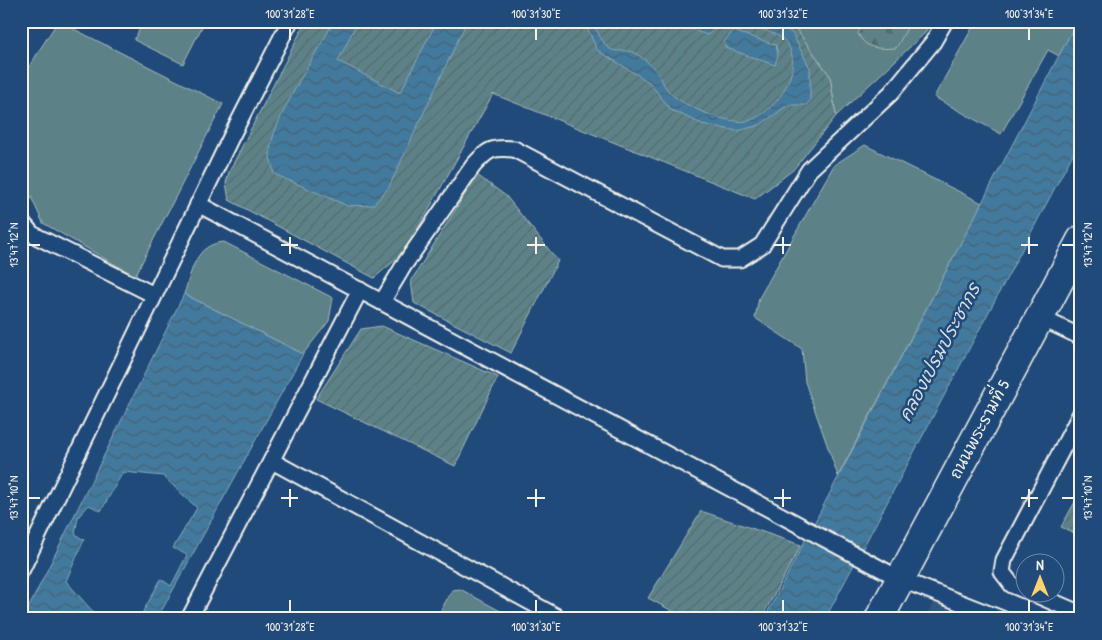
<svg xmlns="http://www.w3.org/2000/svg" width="1102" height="640" font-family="'Patrick Hand','Playpen Sans Thai',sans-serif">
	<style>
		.built { fill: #33577d }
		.grass { fill: #5c8287; stroke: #a8bab8 }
		.forest { fill: url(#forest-firs); stroke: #a8bab8 }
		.garden { fill: url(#garden-furrows); stroke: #a8bab8 }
		.water { fill: url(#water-waves); stroke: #89aabb }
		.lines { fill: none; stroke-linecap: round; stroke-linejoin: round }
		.lane-casing { stroke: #f4f1e8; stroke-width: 19 }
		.secondary-casing { stroke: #f4f1e8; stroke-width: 31 }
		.lane { stroke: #1f4a7a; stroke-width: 15 }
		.secondary { stroke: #1f4a7a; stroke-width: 28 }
		.ticks { fill: none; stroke: #f4f1e8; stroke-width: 2 }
		.labels { text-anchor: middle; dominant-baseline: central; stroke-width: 5; stroke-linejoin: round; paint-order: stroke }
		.street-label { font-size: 16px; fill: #f4f1e8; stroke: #1f4a7a }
		.water-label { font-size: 18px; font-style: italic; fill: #d9dfdd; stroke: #1f4a7a }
		.neatline { fill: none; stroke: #f4f1e8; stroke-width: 2 }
		.ticks-label { font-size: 12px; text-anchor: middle; fill: #f4f1e8 }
	</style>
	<defs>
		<pattern id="forest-firs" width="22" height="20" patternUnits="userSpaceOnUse" patternTransform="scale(1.25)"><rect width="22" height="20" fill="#5c8287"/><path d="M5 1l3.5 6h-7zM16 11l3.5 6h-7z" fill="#546b6d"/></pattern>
		<pattern id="garden-furrows" width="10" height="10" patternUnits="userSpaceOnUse" patternTransform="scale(1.25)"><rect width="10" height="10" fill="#5c8287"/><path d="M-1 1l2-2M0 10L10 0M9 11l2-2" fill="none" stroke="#546b6d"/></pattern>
		<pattern id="water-waves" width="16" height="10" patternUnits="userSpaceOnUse" patternTransform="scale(1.25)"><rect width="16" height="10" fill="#427a9d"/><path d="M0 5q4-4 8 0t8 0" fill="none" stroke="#466172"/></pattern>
	</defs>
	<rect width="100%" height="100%" fill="#1f4a7a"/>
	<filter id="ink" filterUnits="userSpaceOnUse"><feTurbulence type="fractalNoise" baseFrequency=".02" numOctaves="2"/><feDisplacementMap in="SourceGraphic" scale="10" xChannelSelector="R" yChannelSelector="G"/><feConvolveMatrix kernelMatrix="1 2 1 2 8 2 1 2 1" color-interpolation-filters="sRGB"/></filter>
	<g filter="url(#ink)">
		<path class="built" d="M942,585L1027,619H925Z"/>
		<g class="grass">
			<path d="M58,21L223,104L135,276L43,223L21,175V79Z"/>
			<path d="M144,21H205L183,64L134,40Z"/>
			<path d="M786,21H931L925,33L836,116L830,76L794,26Z"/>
			<path d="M976,21H1077L1059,56L1048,50L1001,134L934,97Z"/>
			<path d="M865,145L982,203L838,476L805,382L802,349L755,318L759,298L834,165Z"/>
			<path d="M224,242L333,298L329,321L303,354L184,294C192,271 195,244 224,242Z"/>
			<path d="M460,589L515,619H436L452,590Z"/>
		</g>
		<path class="forest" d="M866,21H911L896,48C880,49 865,50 858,33Z"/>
		<g class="garden">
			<path d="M306,21H786L794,26L830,76L836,116L793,170L755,199L493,94L405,252L374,278L229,200L226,183L229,172Z"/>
			<path d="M477,175L506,196L558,261L511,353L414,303L411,281Z"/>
			<path d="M382,326L498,377L455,466L316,399L361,329Z"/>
			<path d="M1081,491V536L1061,527Z"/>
			<path d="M701,511L801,545L761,619H687L648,598Z"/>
		</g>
		<g class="water">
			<path d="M334,21H358L338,61L400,93L437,21H467L389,187L373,205L348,206L274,174C273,167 270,161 270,154C269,125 319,49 334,21Z"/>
			<path d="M572,21H591C596,28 603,45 610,49C616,53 625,49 632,52C638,54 649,63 654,68C660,75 663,86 670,93C684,107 733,127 751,120C779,109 807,65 784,40C778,33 748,25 738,21H774L792,33L810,68V101L806,105H788L760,125L737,131L702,124L671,110L649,82L597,50L588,29Z"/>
			<path d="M679,21H715V29L707,35L688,28Z"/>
			<path d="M1077,21H1081V139L825,619H764Z"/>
			<path d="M733,31L776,45L778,55L775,65L726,48L724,42Z"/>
			<path d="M184,294L303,354L157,619H139L161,579L171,586L187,555L173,548L197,508L163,476L123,472L101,511L89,505L78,517L75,534L84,540L66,581L94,613L129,619H23Z"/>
		</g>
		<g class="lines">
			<defs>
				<g id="lane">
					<path d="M198,204L900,579L1002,619"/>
					<path d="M21,221L32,234L154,295"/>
					<path d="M382,302L404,265L473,166C488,149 492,147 514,149L722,259H740L762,245L809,170L891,93L933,42L945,21"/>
					<path d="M1039,317L1081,337"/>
					<path d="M272,461L561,619"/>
					<path d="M21,571L231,137L290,21"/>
					<path d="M1024,590L1012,585L1002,572L1004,560L1081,413"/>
					<path d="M1030,592L1081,614"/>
					<path d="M189,619L360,290"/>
				</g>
				<path id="secondary" d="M879,619L1081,240"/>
			</defs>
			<use href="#lane" class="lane-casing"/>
			<use href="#secondary" class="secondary-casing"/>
			<use href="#lane" class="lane"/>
			<use href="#secondary" class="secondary"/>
		</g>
	</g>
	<path class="ticks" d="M290,28V40M536,28V40M783,28V40M1029,28V40M290,237V254M536,237V254M783,237V254M1029,237V254M28,245H40M281,245H298M527,245H545M774,245H791M1021,245H1038M1062,245H1074M290,489V507M536,489V507M783,489V507M1029,489V507M28,498H40M281,498H298M527,498H545M774,498H791M1021,498H1038M1062,498H1074M290,600V612M536,600V612M783,600V612M1029,600V612"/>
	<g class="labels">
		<g class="street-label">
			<text transform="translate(979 429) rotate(-62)">ถนนพระรามที่ 5</text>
		</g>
		<g class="water-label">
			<text transform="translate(939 352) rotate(-62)">คลองเปรมประชากร</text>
		</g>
	</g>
	<rect width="1102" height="640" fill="none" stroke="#1f4a7a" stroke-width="55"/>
	<g transform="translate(1040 578)"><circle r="24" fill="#1f4a7a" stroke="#748da6"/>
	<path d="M0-4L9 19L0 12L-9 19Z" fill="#ffd166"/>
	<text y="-8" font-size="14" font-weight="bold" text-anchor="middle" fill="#f4f1e8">N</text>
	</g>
	<rect x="28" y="28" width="1046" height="584" class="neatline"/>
	<g class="ticks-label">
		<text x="290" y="18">100°31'28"E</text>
		<text x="536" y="18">100°31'30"E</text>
		<text x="783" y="18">100°31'32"E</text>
		<text x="1029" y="18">100°31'34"E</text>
		<text transform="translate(14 245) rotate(-90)" y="4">13°47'12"N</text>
		<text transform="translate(1088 245) rotate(-90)" y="4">13°47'12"N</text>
		<text transform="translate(14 498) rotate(-90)" y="4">13°47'10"N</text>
		<text transform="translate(1088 498) rotate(-90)" y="4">13°47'10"N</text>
		<text x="290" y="631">100°31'28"E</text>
		<text x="536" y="631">100°31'30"E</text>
		<text x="783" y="631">100°31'32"E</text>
		<text x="1029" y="631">100°31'34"E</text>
	</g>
</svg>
